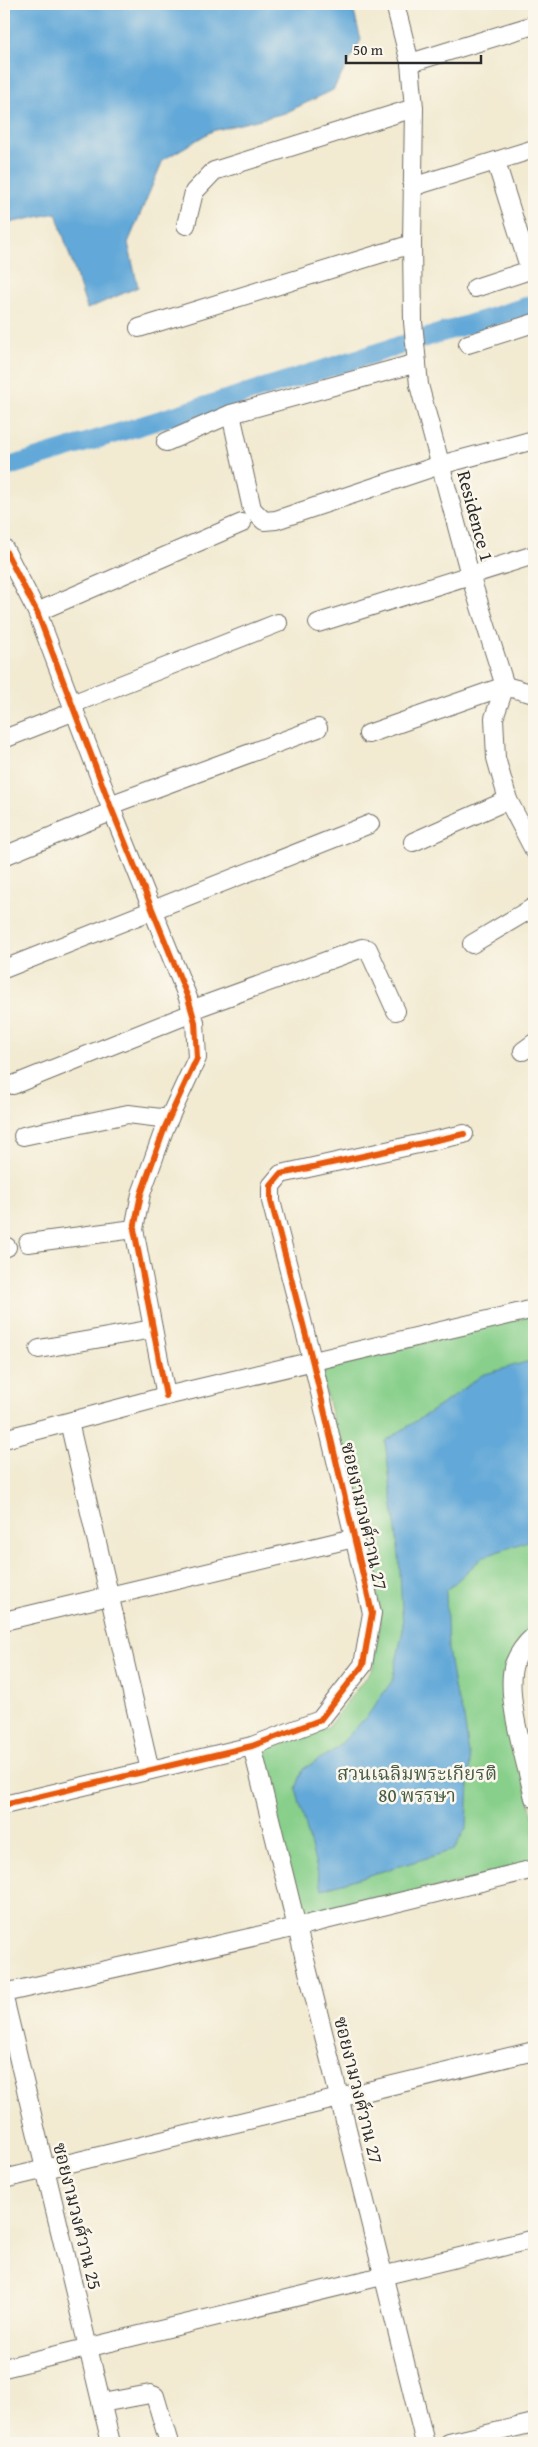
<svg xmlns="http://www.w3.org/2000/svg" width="538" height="2447" font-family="'Gentium Book Plus','Noto Serif Thai',serif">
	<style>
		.green { fill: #87cf8a; stroke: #597d5a }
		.water { fill: #62a8d8; stroke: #466a82 }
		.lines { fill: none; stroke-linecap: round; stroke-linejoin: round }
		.canal { stroke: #62a8d8; stroke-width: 19 }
		.minor-casing { stroke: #716e65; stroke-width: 20 }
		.minor { stroke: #fff; stroke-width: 18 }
		.cycleway-casing { stroke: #fbf7ec; stroke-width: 9 }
		.cycleway { stroke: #e8590c; stroke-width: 6 }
		.labels { text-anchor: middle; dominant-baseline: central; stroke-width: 5; stroke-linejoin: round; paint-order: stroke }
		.street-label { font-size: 19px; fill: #2b2b2b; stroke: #fbf7ec }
		.park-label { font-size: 19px; fill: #475c48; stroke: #fbf7ec }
	</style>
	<rect width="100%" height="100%" fill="#fbf7ec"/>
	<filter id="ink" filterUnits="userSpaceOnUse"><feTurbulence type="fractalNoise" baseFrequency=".02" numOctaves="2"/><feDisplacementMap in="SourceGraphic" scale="10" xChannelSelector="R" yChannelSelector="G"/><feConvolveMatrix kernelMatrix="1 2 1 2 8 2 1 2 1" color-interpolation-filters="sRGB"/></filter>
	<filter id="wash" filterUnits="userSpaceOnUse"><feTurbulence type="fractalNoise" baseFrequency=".0096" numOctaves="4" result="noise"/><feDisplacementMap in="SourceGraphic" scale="20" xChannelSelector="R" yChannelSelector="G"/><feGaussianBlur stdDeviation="1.12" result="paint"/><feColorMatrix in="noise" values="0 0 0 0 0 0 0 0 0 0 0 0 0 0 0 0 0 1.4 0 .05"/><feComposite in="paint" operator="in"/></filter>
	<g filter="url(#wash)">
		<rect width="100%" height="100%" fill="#f2ead1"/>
		<path class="green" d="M534,1315V1629L509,1661L503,1692L534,1821V1865L292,1922L251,1751L328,1727L373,1668L381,1614L320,1369Z"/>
		<g class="water">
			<path d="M4,4H352L361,40L333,90L285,113L212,131L163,160L128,243L138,287L87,309L56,213L4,224Z"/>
			<path d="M526,1362H534V1539L483,1557L446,1591L448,1649L454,1687L464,1717L470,1762L467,1826L454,1850L322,1889L296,1789L303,1769L336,1749L368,1715L392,1681L403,1630L399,1556L385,1441L447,1401L482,1375Z"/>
		</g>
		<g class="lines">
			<path class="canal" d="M4,468L534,304"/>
		</g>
	</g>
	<g filter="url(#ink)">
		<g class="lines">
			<defs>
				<g id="minor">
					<path d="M395,4L410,63L414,108L412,244L413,322L419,385L470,575L505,686L494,718L496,758L508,800L534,850"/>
					<path d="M410,63L534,25"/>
					<path d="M412,187L534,149"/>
					<path d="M186,225L194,192L214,171L414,108"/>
					<path d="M475,288L530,270L496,162"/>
					<path d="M139,328L412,244"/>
					<path d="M468,344L534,323"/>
					<path d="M231,414L252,509L264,521L276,520L440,465L534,440"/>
					<path d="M166,442L231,414L417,363"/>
					<path d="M4,548L37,612L110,805L188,998L195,1022L197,1058L165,1127L141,1194L134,1229L166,1396"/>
					<path d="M37,612L242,523"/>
					<path d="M318,623L534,555"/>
					<path d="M505,686L534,694"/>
					<path d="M72,704L278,623"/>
					<path d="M368,734L505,686"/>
					<path d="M4,739L75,711"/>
					<path d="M110,805L318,728"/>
					<path d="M413,842L508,800"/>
					<path d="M4,856L113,811"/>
					<path d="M472,944L534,907"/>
					<path d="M4,969L370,824"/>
					<path d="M191,1010L362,948L368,949L396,1011"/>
					<path d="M523,1051L534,1043"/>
					<path d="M13,1085L192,1013"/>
					<path d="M23,1136L128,1114L169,1119"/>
					<path d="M28,1243L134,1229"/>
					<path d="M4,1248L7,1247"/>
					<path d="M39,1349L153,1329"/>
					<path d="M69,1422L150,1770"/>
					<path d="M4,1439L166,1396L534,1309"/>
					<path d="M4,1621L354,1538"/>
					<path d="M534,1636C526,1643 518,1654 514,1664C504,1695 527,1765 534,1798"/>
					<path d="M252,1746L425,2443"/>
					<path d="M4,1805L252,1746L320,1720L363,1665L372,1613L313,1363L271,1201V1186L281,1174L464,1134"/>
					<path d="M4,1993L297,1927L534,1869"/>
					<path d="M4,1998L111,2443"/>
					<path d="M4,2179L534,2051"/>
					<path d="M4,2368L534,2239"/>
					<path d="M102,2403L150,2394L155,2396L169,2443"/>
					<path d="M449,2443L534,2423"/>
				</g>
			</defs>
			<use href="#minor" class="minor-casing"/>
			<use href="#minor" class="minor"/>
			<defs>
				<g id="cycleway">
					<path d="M4,548L37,612L110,805L188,998L195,1022L197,1058L165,1127L141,1194L134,1229L166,1396"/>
					<path d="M4,1805L252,1746L320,1720L363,1665L372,1613L313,1363L271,1201V1186L281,1174L464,1134"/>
				</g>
			</defs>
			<use href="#cycleway" class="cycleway-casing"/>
			<use href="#cycleway" class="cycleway"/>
		</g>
	</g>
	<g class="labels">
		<g class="street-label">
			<text transform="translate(476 516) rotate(75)">Residence 1</text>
			<text transform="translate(365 1516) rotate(77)">ซอยงามวงศ์วาน 27</text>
			<text transform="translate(359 2090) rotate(76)">ซอยงามวงศ์วาน 27</text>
			<text transform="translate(78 2216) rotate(76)">ซอยงามวงศ์วาน 25</text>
		</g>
		<g class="park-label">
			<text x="417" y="1773">สวนเฉลิมพระเกียรติ<tspan x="417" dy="22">80 พรรษา</tspan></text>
		</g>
	</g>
	<rect width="538" height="2447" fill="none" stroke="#fbf7ec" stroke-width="20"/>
	<path d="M346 55v8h135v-8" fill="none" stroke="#2b2b2b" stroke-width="2.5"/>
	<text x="353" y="55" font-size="15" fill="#2b2b2b" stroke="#fbf7ec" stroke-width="4" paint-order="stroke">50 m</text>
</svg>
